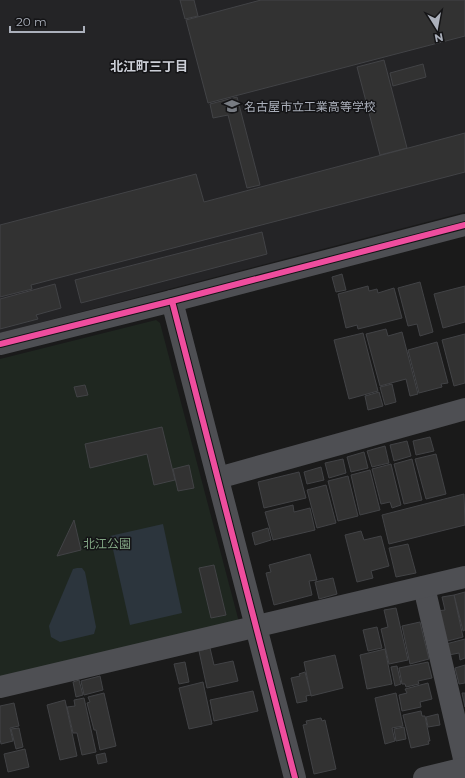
<svg xmlns="http://www.w3.org/2000/svg" width="465" height="778" font-family="Montserrat,'Noto Sans JP',sans-serif">
	<style>
		.built { fill: #242426 }
		.green { fill: #1f2720 }
		.water { fill: #2c353d }
		.building { fill: #323232; stroke: #424346 }
		.lines { fill: none; stroke-linecap: round; stroke-linejoin: round }
		.minor { stroke: #4e4f53; stroke-width: 22 }
		.cycleway-casing { stroke: #141416; stroke-width: 8 }
		.cycleway { stroke: #ef4d9e; stroke-width: 6 }
		.labels { text-anchor: middle; dominant-baseline: central; stroke-width: 3; stroke-linejoin: round; paint-order: stroke }
		.poi-label { font-size: 12px; fill: #abb0bb; stroke: #141416; text-anchor: start }
		.park-label { font-size: 12px; fill: #82a684; stroke: #141416 }
		.neighbourhood-label { font-size: 13px; font-weight: bold; fill: #cccfd7; stroke: #141416 }
	</style>
	<rect width="100%" height="100%" fill="#1a1a1a"/>
	<path class="built" d="M0,0H465V212L0,333Z"/>
	<path class="green" d="M156,320L160,323L239,622L0,680V359Z"/>
	<g class="water">
		<path d="M163,524L182,613L130,625L110,536Z"/>
		<path d="M77,568H82L85,572L96,627L94,634L60,642L51,637L49,626L73,569Z"/>
	</g>
	<g class="building">
		<path d="M180,0H194L198,16L185,19Z"/>
		<path d="M261,0H465V36L208,103L186,20Z"/>
		<path d="M384,60L407,148L380,155L357,67Z"/>
		<path d="M423,64L426,77L393,86L390,73Z"/>
		<path d="M237,97L260,185L247,188L228,115L213,118L210,104Z"/>
		<path d="M465,133V172L31,285L32,289L0,297V225L196,174L204,202Z"/>
		<path d="M262,232L267,254L81,303L75,280Z"/>
		<path d="M342,274L346,290L336,292L332,277Z"/>
		<path d="M420,282L433,332L420,336L417,324L408,326L398,288Z"/>
		<path d="M55,284L61,308L36,315L38,319L0,329V299Z"/>
		<path d="M368,286L369,291L377,289L378,293L394,288L402,318L358,329L357,325L346,328L338,294Z"/>
		<path d="M465,286V322L443,328L434,294Z"/>
		<path d="M386,329L388,336L402,332L418,394L410,396L406,379L380,386L366,334Z"/>
		<path d="M363,333L378,391L349,399L334,340Z"/>
		<path d="M465,334V383L454,386L442,340Z"/>
		<path d="M437,342L448,383L441,384L442,387L419,393L408,350Z"/>
		<path d="M392,384L396,402L385,405L380,387Z"/>
		<path d="M85,385L88,395L77,397L74,387Z"/>
		<path d="M379,392L383,406L368,410L365,396Z"/>
		<path d="M162,427L175,480L154,485L147,454L90,468L85,444Z"/>
		<path d="M430,437L434,451L416,455L413,441Z"/>
		<path d="M407,441L411,456L394,461L390,445Z"/>
		<path d="M385,446L389,463L372,467L367,451Z"/>
		<path d="M364,452L368,468L351,472L347,457Z"/>
		<path d="M436,454L446,494L426,499L415,459Z"/>
		<path d="M343,459L346,473L329,478L325,463Z"/>
		<path d="M412,459L422,500L404,504L394,464Z"/>
		<path d="M391,464L401,505L392,508L390,502L381,504L372,469Z"/>
		<path d="M189,465L194,488L178,491L173,469Z"/>
		<path d="M321,467L324,480L307,484L304,472Z"/>
		<path d="M370,470L380,510L360,515L351,475Z"/>
		<path d="M299,472L306,498L264,508L258,482Z"/>
		<path d="M348,476L358,516L338,521L328,481Z"/>
		<path d="M326,485L336,523L317,528L307,490Z"/>
		<path d="M464,494L465,525L389,544L382,515Z"/>
		<path d="M293,505L294,512L310,508L315,530L273,540L265,512Z"/>
		<path d="M74,520L81,550L57,556Z"/>
		<path d="M268,528L271,540L255,545L252,533Z"/>
		<path d="M361,531L364,540L381,536L389,566L371,571L373,578L357,582L345,535Z"/>
		<path d="M408,544L416,573L396,577L389,548Z"/>
		<path d="M310,554L317,580L309,581L312,595L274,605L266,573L271,572L269,565Z"/>
		<path d="M214,565L226,615L211,618L199,568Z"/>
		<path d="M333,578L337,594L319,599L315,582Z"/>
		<path d="M465,592V630L463,631L454,595Z"/>
		<path d="M454,595L463,637L444,642L437,611L445,610L442,597Z"/>
		<path d="M396,608L408,660L389,664L381,629L388,627L384,610Z"/>
		<path d="M420,622L429,659L410,664L402,626Z"/>
		<path d="M377,627L382,648L368,651L363,630Z"/>
		<path d="M465,639V658L460,660L459,653L449,655L446,644Z"/>
		<path d="M210,648L214,665L233,661L238,681L207,688L199,651Z"/>
		<path d="M385,649L392,684L367,689L360,655Z"/>
		<path d="M335,655L343,688L311,696L304,662Z"/>
		<path d="M185,662L189,682L179,684L174,664Z"/>
		<path d="M428,662L432,678L418,681L419,684L406,687L405,684H402L399,668Z"/>
		<path d="M465,665V683L459,684L455,668Z"/>
		<path d="M397,666L401,684L395,686L391,667Z"/>
		<path d="M305,672L311,695L306,696L307,701L297,703L291,678L300,676L299,674Z"/>
		<path d="M100,676L103,690L84,695L81,681Z"/>
		<path d="M79,680L83,695L76,697L73,682Z"/>
		<path d="M203,682L212,724L189,729L179,688Z"/>
		<path d="M428,683L432,699L420,702L421,707L402,711L399,695L407,693L405,689Z"/>
		<path d="M253,691L258,711L214,721L210,700Z"/>
		<path d="M104,693L116,746L100,750L96,730H94L87,703L90,702L88,697Z"/>
		<path d="M396,693L403,726L392,728L395,741L385,744L375,698Z"/>
		<path d="M462,693H465V707Z"/>
		<path d="M84,698L96,752L82,755L77,733H73L67,707L75,706L74,700Z"/>
		<path d="M65,700L77,756L60,760L47,705Z"/>
		<path d="M14,703L19,726L10,728L13,741L1,744L0,739V706Z"/>
		<path d="M421,711L422,716H425L430,741H428L429,744L411,748L403,715Z"/>
		<path d="M438,714L440,725L428,727L426,717Z"/>
		<path d="M321,718L322,721L325,720L336,769L314,774L303,725L307,724L306,721Z"/>
		<path d="M404,727L406,739L396,741L394,729Z"/>
		<path d="M19,728L23,747L16,749L11,729Z"/>
		<path d="M25,749L29,767L8,772L4,754Z"/>
		<path d="M105,753L107,762L98,764L96,755Z"/>
	</g>
	<g class="lines">
		<g class="minor">
			<path d="M172,301L295,778"/>
			<path d="M0,344L172,301L465,225"/>
			<path d="M218,478L465,409"/>
			<path d="M424,587L465,763"/>
			<path d="M0,687L465,577"/>
			<path d="M424,778L465,768"/>
		</g>
		<defs>
			<g id="cycleway">
				<path d="M172,301L295,778"/>
				<path d="M0,344L172,301L465,225"/>
			</g>
		</defs>
		<use href="#cycleway" class="cycleway-casing"/>
		<use href="#cycleway" class="cycleway"/>
	</g>
	<defs>
		<symbol id="school-bare" viewBox="-9 -9 18 18"><path d="M0-5L7-2L0 1L-7-2ZM-4 1L0 2.5L4 1V4Q0 6-4 4Z" fill="#787c83" stroke="#141416" stroke-width="2.5" paint-order="stroke"/></symbol>
	</defs>
	<g fill-rule="evenodd">
		<use href="#school-bare" x="221" y="95" width="22" height="22"/>
	</g>
	<g class="labels">
		<g class="poi-label">
			<text x="244" y="106">名古屋市立工業高等学校</text>
		</g>
		<g class="park-label">
			<text x="107" y="543">北江公園</text>
		</g>
		<g class="neighbourhood-label">
			<text x="149" y="66">北江町三丁目</text>
		</g>
	</g>
	<g transform="translate(437 28) rotate(169)" stroke="#141416" stroke-width="3" paint-order="stroke">
	<path d="M0-3L7 15L0 10L-7 15Z" fill="#abb0bb"/>
	<text y="-6" font-size="11" font-weight="bold" text-anchor="middle" fill="#abb0bb">N</text>
	</g>
	<path d="M10 26v6h74v-6" fill="none" stroke="#abb0bb" stroke-width="2"/>
	<text x="16" y="26" font-size="12" fill="#abb0bb" stroke="#141416" stroke-width="3" paint-order="stroke">20 m</text>
</svg>
